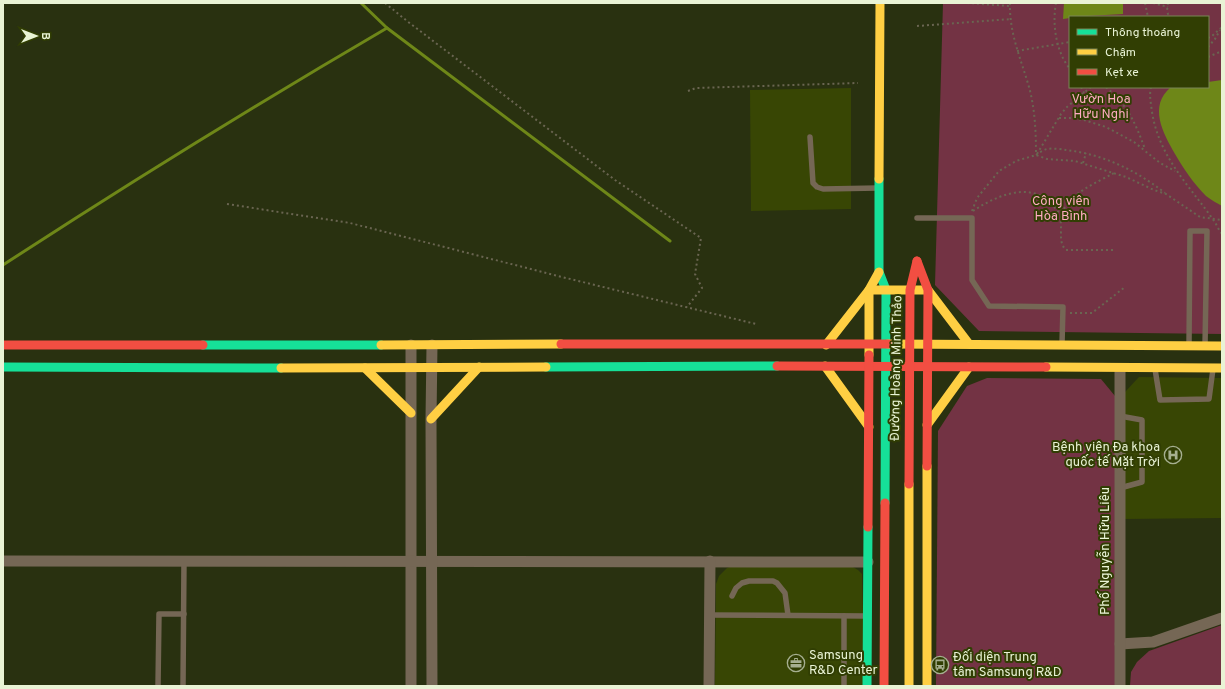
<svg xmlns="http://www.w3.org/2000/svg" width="1225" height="689" font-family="Overpass,sans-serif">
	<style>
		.built { fill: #384604 }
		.green { fill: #733344; fill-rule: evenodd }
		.water { fill: #6e8718 }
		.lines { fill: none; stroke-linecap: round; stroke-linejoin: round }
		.stream { stroke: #6e8718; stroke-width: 3 }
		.path { stroke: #6a6551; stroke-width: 2; stroke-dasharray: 2 3; stroke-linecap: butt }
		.lane { stroke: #756755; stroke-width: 5.5 }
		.street { stroke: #756755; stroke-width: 11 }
		.fast { stroke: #16e098; stroke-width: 9 }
		.slow { stroke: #ffcf43; stroke-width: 9 }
		.jam { stroke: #f24e42; stroke-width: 9 }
		.labels { text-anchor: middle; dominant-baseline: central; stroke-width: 4; stroke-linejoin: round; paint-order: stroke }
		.park-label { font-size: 13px; fill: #ffabc2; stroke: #313e03 }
		.street-label { font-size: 13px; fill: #e9f3d5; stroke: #313e03 }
		.poi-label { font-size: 13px; fill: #e9f3d5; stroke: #313e03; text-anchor: start }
	</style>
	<rect width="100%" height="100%" fill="#293110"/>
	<g class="built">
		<path d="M851,88V209L751,211L750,90Z"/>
		<path d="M1139,377L1222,378V518L1124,519L1125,392Z"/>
		<path d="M735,565L853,567L858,570L862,574L865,686H715L716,584L719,576L727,568Z"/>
	</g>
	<g class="green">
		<path d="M943,3H1222V334L979,331L935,285ZM1070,17H1208V87H1070Z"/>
		<path d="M987,378L1101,379L1115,396L1116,686H936L938,431L967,386Z"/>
		<path d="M1222,625V686H1130L1131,672L1137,662L1149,651Z"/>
	</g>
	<g class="water">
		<path d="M1064,3H1123V14L1070,17V18L1063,19Z"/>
		<path d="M1222,80V206C1217,203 1211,200 1206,196C1194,184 1183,168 1175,154C1163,133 1148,106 1171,87H1208V82Z"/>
	</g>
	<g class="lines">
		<g class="stream">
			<path d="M361,3L387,28L670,241"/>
			<path d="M3,265C129,183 257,104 387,28"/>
		</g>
		<g class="path">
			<path d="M385,3L407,21L615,180L701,238L695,274L702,288L687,307"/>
			<path d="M967,3L1010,6"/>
			<path d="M1010,3C1009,33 1021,59 1029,87C1035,109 1036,132 1036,155"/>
			<path d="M1056,3C1052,24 1056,52 1070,69"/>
			<path d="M1145,3L1148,17"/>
			<path d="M1153,3L1168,7"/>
			<path d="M1168,3L1167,11L1169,17"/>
			<path d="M917,26L1012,19"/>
			<path d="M1208,38L1212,36L1222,27"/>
			<path d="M1208,47L1215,39L1220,30"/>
			<path d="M1017,51L1070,42"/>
			<path d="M1208,57L1222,51"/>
			<path d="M1081,87L1084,93"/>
			<path d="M1106,87C1128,106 1135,122 1145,149"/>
			<path d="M1151,87C1149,95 1151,104 1152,112C1159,156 1187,183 1212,218C1216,223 1218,229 1222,234"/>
			<path d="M688,91L696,88L858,83"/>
			<path d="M1059,118H1072L1084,120L1106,127L1134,142L1160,163L1175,171"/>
			<path d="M1037,154L1061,114L1067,107L1091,87"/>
			<path d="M1036,155C1039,153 1043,150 1047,149C1052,148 1060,149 1066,150C1102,154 1136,170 1165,193"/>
			<path d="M1083,163L1086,153"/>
			<path d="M227,204L350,223L566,278L756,324"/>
			<path d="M972,211L977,198L999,171L1016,161L1036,155L1047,159L1075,161L1126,177L1154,190L1166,194L1200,217L1222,220"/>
			<path d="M973,211C994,197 1026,182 1049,201C1053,205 1057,211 1061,215"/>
			<path d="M1113,250H1066C1060,244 1061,237 1061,229C1061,224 1060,218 1062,213C1070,193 1096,183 1114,173"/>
			<path d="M1070,313H1092L1125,287"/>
		</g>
		<g class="lane">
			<path d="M810,137L813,183L817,187L823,189L878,188"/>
			<path d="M917,218H972V280L989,306L1063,307L1062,344"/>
			<path d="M1189,345L1190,231H1207L1205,346"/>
			<path d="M1155,369L1160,400L1209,399L1213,369"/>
			<path d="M1120,488L1142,482V420L1120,416"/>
			<path d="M732,596L736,588L742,583L749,581H773L777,583L785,593L788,615"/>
			<path d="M709,615L867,616"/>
			<path d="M158,686L159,614H184"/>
			<path d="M183,686L184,561"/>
			<path d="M844,686V616"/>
		</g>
		<g class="street">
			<path d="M411,345V686"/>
			<path d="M3,561L868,562"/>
			<path d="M1120,644L1153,642L1222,618"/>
			<path d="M432,686L431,419L432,345"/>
			<path d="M709,686L710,561"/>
			<path d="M1120,686V369"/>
		</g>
		<g class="fast">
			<path d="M879,179V272L886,290L885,503"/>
			<path d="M203,345H381"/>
			<path d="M3,367L281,368"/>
			<path d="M546,367L777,366"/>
			<path d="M867,686L868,527"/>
		</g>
		<g class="slow">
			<path d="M879,179L880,3"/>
			<path d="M888,344L1222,346"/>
			<path d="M381,345L561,344"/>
			<path d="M826,345L869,290H928L969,344"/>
			<path d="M869,355V290L879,272"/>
			<path d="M825,366L869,427"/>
			<path d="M1046,367L1222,368"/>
			<path d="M281,368L546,367"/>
			<path d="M365,368L411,413"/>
			<path d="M431,419L479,367"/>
			<path d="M927,425L969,367"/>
			<path d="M927,466V686"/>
			<path d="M909,484V686"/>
		</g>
		<g class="jam">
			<path d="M917,261L928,290L927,466"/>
			<path d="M561,344H888"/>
			<path d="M3,345H203"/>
			<path d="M777,366L1046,367"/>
			<path d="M909,484L910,290L917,261"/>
			<path d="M868,527L869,355"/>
			<path d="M884,686L885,503"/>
		</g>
	</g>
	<defs>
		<symbol id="hospital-ring" viewBox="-11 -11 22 22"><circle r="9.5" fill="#313e03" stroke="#a6af90" stroke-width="1.5"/><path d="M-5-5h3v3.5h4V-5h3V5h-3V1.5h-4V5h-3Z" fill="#a6af90"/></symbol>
		<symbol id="office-ring" viewBox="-11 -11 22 22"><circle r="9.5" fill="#313e03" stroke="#a6af90" stroke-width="1.5"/><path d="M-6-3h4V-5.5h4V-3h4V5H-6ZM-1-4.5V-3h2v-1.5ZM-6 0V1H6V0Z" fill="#a6af90"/></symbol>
		<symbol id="bus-ring" viewBox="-11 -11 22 22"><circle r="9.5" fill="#313e03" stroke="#a6af90" stroke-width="1.5"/><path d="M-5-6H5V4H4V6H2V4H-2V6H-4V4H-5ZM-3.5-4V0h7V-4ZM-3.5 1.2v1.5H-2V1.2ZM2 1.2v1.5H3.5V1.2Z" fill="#a6af90"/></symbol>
	</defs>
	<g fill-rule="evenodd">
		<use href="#hospital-ring" x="1163" y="445" width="20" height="20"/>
		<use href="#office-ring" x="786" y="653" width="20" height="20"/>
		<use href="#bus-ring" x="930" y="655" width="20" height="20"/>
	</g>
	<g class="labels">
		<g class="park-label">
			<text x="1101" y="100">Vườn Hoa<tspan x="1101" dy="15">Hữu Nghị</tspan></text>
			<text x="1061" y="202">Công viên<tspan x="1061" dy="15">Hòa Bình</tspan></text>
		</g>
		<g class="street-label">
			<text transform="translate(897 368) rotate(-89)">Đường Hoàng Minh Thảo</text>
			<text transform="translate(1106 551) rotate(-90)">Phố Nguyễn Hữu Liêu</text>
		</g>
		<g class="poi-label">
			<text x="1160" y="448" text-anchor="end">Bệnh viện Đa khoa<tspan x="1160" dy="15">quốc tế Mặt Trời</tspan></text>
			<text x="809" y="656">Samsung<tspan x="809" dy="15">R&amp;D Center</tspan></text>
			<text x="953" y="658">Đối diện Trung<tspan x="953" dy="15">tâm Samsung R&amp;D</tspan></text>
		</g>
	</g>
	<rect width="1225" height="689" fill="none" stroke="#e9f3d5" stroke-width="8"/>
	<rect x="1069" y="16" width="140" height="72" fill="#313e03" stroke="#7b8657"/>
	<rect x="1077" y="29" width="20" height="6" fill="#16e098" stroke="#7b8657"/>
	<text x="1105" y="36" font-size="12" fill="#e9f3d5">Thông thoáng</text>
	<rect x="1077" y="49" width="20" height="6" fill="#ffcf43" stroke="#7b8657"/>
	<text x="1105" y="56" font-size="12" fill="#e9f3d5">Chậm</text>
	<rect x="1077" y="69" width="20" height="6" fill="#f24e42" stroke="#7b8657"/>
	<text x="1105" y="76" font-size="12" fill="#e9f3d5">Kẹt xe</text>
	<g transform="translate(36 36) rotate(90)" stroke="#313e03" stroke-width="3" paint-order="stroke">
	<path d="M0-3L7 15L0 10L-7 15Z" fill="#e9f3d5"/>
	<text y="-6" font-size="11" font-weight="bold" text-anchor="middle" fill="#e9f3d5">B</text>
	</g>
</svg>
